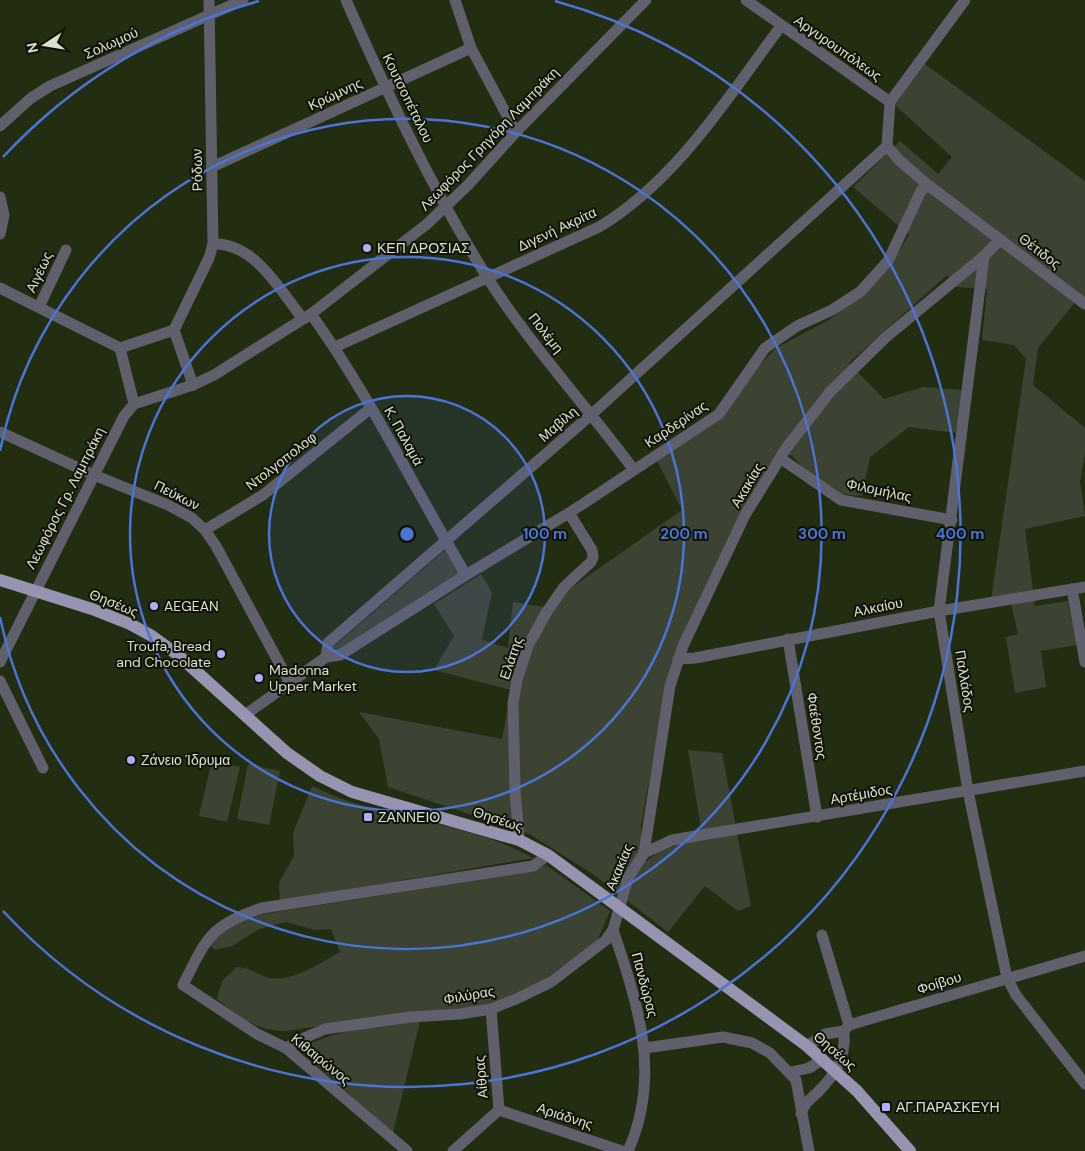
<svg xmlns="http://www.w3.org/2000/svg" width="1085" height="1151" font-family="'DM Sans',sans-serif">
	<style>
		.green { fill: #3d4333 }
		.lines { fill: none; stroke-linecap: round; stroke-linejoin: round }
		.minor { stroke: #605f6c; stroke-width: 11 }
		.major { stroke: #9694b0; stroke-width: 12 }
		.ring { fill: none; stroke: #4c73d6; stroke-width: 2.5 }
		.poi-dot { fill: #b5acf8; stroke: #0f1307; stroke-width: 2 }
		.labels { text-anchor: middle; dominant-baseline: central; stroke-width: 4; stroke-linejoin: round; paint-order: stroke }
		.street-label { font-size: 14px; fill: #dae1d0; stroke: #0f1307 }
		.poi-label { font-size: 14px; fill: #dae1d0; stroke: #0f1307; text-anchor: start }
		.centre { fill: #4c73d6; stroke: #0f1307; stroke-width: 2.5 }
		.ring-label { font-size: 15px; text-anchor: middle; font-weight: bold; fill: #4c73d6; stroke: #0f1307; stroke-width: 4; stroke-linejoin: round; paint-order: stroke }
	</style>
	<rect width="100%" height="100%" fill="#232d11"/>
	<g class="green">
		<path d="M925,64L1085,181V300L1079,297L1038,348L1033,385L1085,428V453L1080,482L1085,516L1025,529L1035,606L1068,601L1077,645L1041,651L1046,687L1015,693L1006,637L1018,634L1010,599L991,600L1026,359L1014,345L982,340L987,289L956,287L947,275L849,363L884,399L923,387L962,390L956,433L909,427L870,457L862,496L827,493L792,456L780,449L706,585L671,664L641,825V857L647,861C664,846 681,843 703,839L688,750L722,753L751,906L738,911L705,886L668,932L590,872L529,834L388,787L379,739L359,712L502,739L511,690L434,670L454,636L434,604L481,574L492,592L482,640L508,648L513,602L544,607L682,510L657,461L721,419L757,368L776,348L827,321L861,297L889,267L909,235L853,187L900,141L938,174L952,157L895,105Z"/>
		<path d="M445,550L460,574L335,652L332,648Z"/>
		<path d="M212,760L240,767L227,822L199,816Z"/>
		<path d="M248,764L280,771L269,825L237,819Z"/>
		<path d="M312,786C324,791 336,797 348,801C409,822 477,826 533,858L280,901L279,883L294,856L293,833Z"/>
		<path d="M546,865L610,911L597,941L545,979L496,1002L462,1009L418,1011L286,1031C254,1030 241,1018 217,999L222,981L237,967C254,968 257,976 270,978C293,982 320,963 340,952L331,929L315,930L286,922L259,929L232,946L215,950L210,945L222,931L242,920L263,914L529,872Z"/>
		<path d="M420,1021L393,1133L299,1049C338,1028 377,1027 420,1021Z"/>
	</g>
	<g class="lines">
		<g class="minor">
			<path d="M346,0C388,95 432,189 487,277C530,345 586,405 634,470"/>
			<path d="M455,0L471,48L516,132"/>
			<path d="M746,0L890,102"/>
			<path d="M0,126L31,98L50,86L243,0"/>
			<path d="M887,146L890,102L965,0"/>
			<path d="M887,146L899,160L928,185"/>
			<path d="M212,167L471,48"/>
			<path d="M0,197L4,215L0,234"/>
			<path d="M213,244C254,242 280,290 303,319"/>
			<path d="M984,256L939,611L968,791L1007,978L1016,995L1085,1084"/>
			<path d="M0,288L120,348L174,330"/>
			<path d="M39,307L66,250"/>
			<path d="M311,314C370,396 414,488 466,575"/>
			<path d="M174,330L209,258L213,244L209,0"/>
			<path d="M174,330L193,385"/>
			<path d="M335,347L599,227C677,180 728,97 781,26"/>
			<path d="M120,348L134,404"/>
			<path d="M0,432L94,475L168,505L192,518L205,530L216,546L290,683"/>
			<path d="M780,458L841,500L952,520"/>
			<path d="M205,530L263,495L371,408"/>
			<path d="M1072,589L1085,662"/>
			<path d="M788,639L817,817"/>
			<path d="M326,657L340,655L466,575L569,513L719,414L765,348L797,326L832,310L860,292L888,261L921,191L928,185L1085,304"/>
			<path d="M678,659L695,658L939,611L1085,587"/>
			<path d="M0,662L124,416L134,404L193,385L214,375L311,314L427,224L468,185L516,132L646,0"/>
			<path d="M0,681L43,768"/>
			<path d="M245,715L326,657L328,643L592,414L887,146"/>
			<path d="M519,840L515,790L513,703L517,680L528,646L546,613L564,587L591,562L593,557L592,550L569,513"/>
			<path d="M644,853L672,840L1085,771"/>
			<path d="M613,930C638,1004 662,1076 628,1151"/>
			<path d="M822,935L849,1025"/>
			<path d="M807,1046L825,1034L844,1031L849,1025L1085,956"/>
			<path d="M286,1048L304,1038L325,1029L410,1017L460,1014L491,1009L516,999L551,982L606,940L613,930L628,878L644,853L670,686L683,646L745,515L787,447L830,392L885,338L984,256L1000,240"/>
			<path d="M645,1048L723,1037L752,1043L770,1053L796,1080L809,1151"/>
			<path d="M791,1072L809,1068L823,1059"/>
			<path d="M499,1110L622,1151"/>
			<path d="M801,1114C803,1105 810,1099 817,1093C836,1074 846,1058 844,1031"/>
			<path d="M407,1151L286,1048L257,1034L183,985C207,937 210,926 262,908L533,866L548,855"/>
			<path d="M453,1151L499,1110L491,1009"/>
		</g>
		<path class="major" d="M0,580L92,609L130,624L152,636L178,655L287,753L320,776L352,792L519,840L548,855L807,1046L857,1091L910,1151"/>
	</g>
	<circle cx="407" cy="534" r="138" fill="#4c73d6" fill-opacity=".12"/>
	<g class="ring">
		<circle cx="407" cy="534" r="138"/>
		<circle cx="407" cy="534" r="277"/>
		<path d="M0 451A415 415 0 1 1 0 617"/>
		<path d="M3 157A553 553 0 0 1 259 1M555 1A553 553 0 1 1 3 911"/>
	</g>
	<g class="poi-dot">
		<circle cx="367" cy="248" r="5"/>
		<circle cx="154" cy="606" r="5"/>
		<circle cx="221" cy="654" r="5"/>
		<circle cx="259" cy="678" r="5"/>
		<circle cx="131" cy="760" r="5"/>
		<rect x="363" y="812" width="10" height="10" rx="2.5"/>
		<rect x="881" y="1102" width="10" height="10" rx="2.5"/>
	</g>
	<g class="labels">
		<g class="street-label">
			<text transform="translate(111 43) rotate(-24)">Σολωμού</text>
			<text transform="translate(838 48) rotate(35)">Αργυρουπόλεως</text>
			<text transform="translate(335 94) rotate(-25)">Κρώμνης</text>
			<text transform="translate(408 98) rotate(64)">Κουτσοπέταλου</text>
			<text transform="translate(489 139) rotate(-46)">Λεωφόρος Γρηγόρη Λαμπράκη</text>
			<text transform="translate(197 170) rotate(-91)">Ρόδων</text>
			<text transform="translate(557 229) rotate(-25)">Διγενή Ακρίτα</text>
			<text transform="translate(1040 251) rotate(37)">Θέτιδος</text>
			<text transform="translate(39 272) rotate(-65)">Αιγέως</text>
			<text transform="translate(546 333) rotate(52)">Πολέμη</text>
			<text transform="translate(558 424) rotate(-41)">Μαβίλη</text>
			<text transform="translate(676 424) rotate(-34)">Καρδερίνας</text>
			<text transform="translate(404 436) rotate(61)">Κ. Παλαμά</text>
			<text transform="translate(281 461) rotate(-38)">Ντολγοπολοφ</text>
			<text transform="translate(747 485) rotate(-59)">Ακακίας</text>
			<text transform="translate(879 490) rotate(12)">Φιλομήλας</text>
			<text transform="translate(177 495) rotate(27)">Πεύκων</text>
			<text transform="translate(65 498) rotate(-63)">Λεωφόρος Γρ. Λαμπράκη</text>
			<text transform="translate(114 603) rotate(22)">Θησέως</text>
			<text transform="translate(878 607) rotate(-11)">Αλκαίου</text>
			<text transform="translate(511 658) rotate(-71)">Ελάτης</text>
			<text transform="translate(965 681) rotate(81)">Παλλάδος</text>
			<text transform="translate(817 726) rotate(81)">Φαέθοντος</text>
			<text transform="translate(861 794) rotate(-10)">Αρτέμιδος</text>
			<text transform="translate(498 819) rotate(18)">Θησέως</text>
			<text transform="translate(619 867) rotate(-67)">Ακακίας</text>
			<text transform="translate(939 983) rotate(-17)">Φοίβου</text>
			<text transform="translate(645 985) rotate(75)">Πανδώρας</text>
			<text transform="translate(469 995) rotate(-10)">Φιλύρας</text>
			<text transform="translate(835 1051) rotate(41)">Θησέως</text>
			<text transform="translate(321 1059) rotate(39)">Κιθαιρώνος</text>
			<text transform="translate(481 1077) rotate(-95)">Αίθρας</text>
			<text transform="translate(565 1116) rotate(18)">Αριάδνης</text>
		</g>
		<g class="poi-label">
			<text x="377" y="248">ΚΕΠ ΔΡΟΣΙΑΣ</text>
			<text x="164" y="606">AEGEAN</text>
			<text x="211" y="646" text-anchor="end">Troufa, Bread<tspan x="211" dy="16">and Chocolate</tspan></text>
			<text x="269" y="670">Madonna<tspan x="269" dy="16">Upper Market</tspan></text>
			<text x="141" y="760">Ζάνειο Ίδρυμα</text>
			<text x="378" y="817">ΖΑΝΝΕΙΟ</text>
			<text x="896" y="1107">ΑΓ.ΠΑΡΑΣΚΕΥΗ</text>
		</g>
	</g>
	<circle cx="407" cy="534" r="8" class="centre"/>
	<g class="ring-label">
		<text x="545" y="539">100 m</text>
		<text x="684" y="539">200 m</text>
		<text x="822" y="539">300 m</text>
		<text x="960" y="539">400 m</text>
	</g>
	<g transform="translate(45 45) rotate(258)" stroke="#0f1307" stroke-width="4" paint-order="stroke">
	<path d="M0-4L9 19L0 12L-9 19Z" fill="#dae1d0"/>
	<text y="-8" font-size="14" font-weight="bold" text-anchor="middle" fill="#dae1d0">N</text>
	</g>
</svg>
